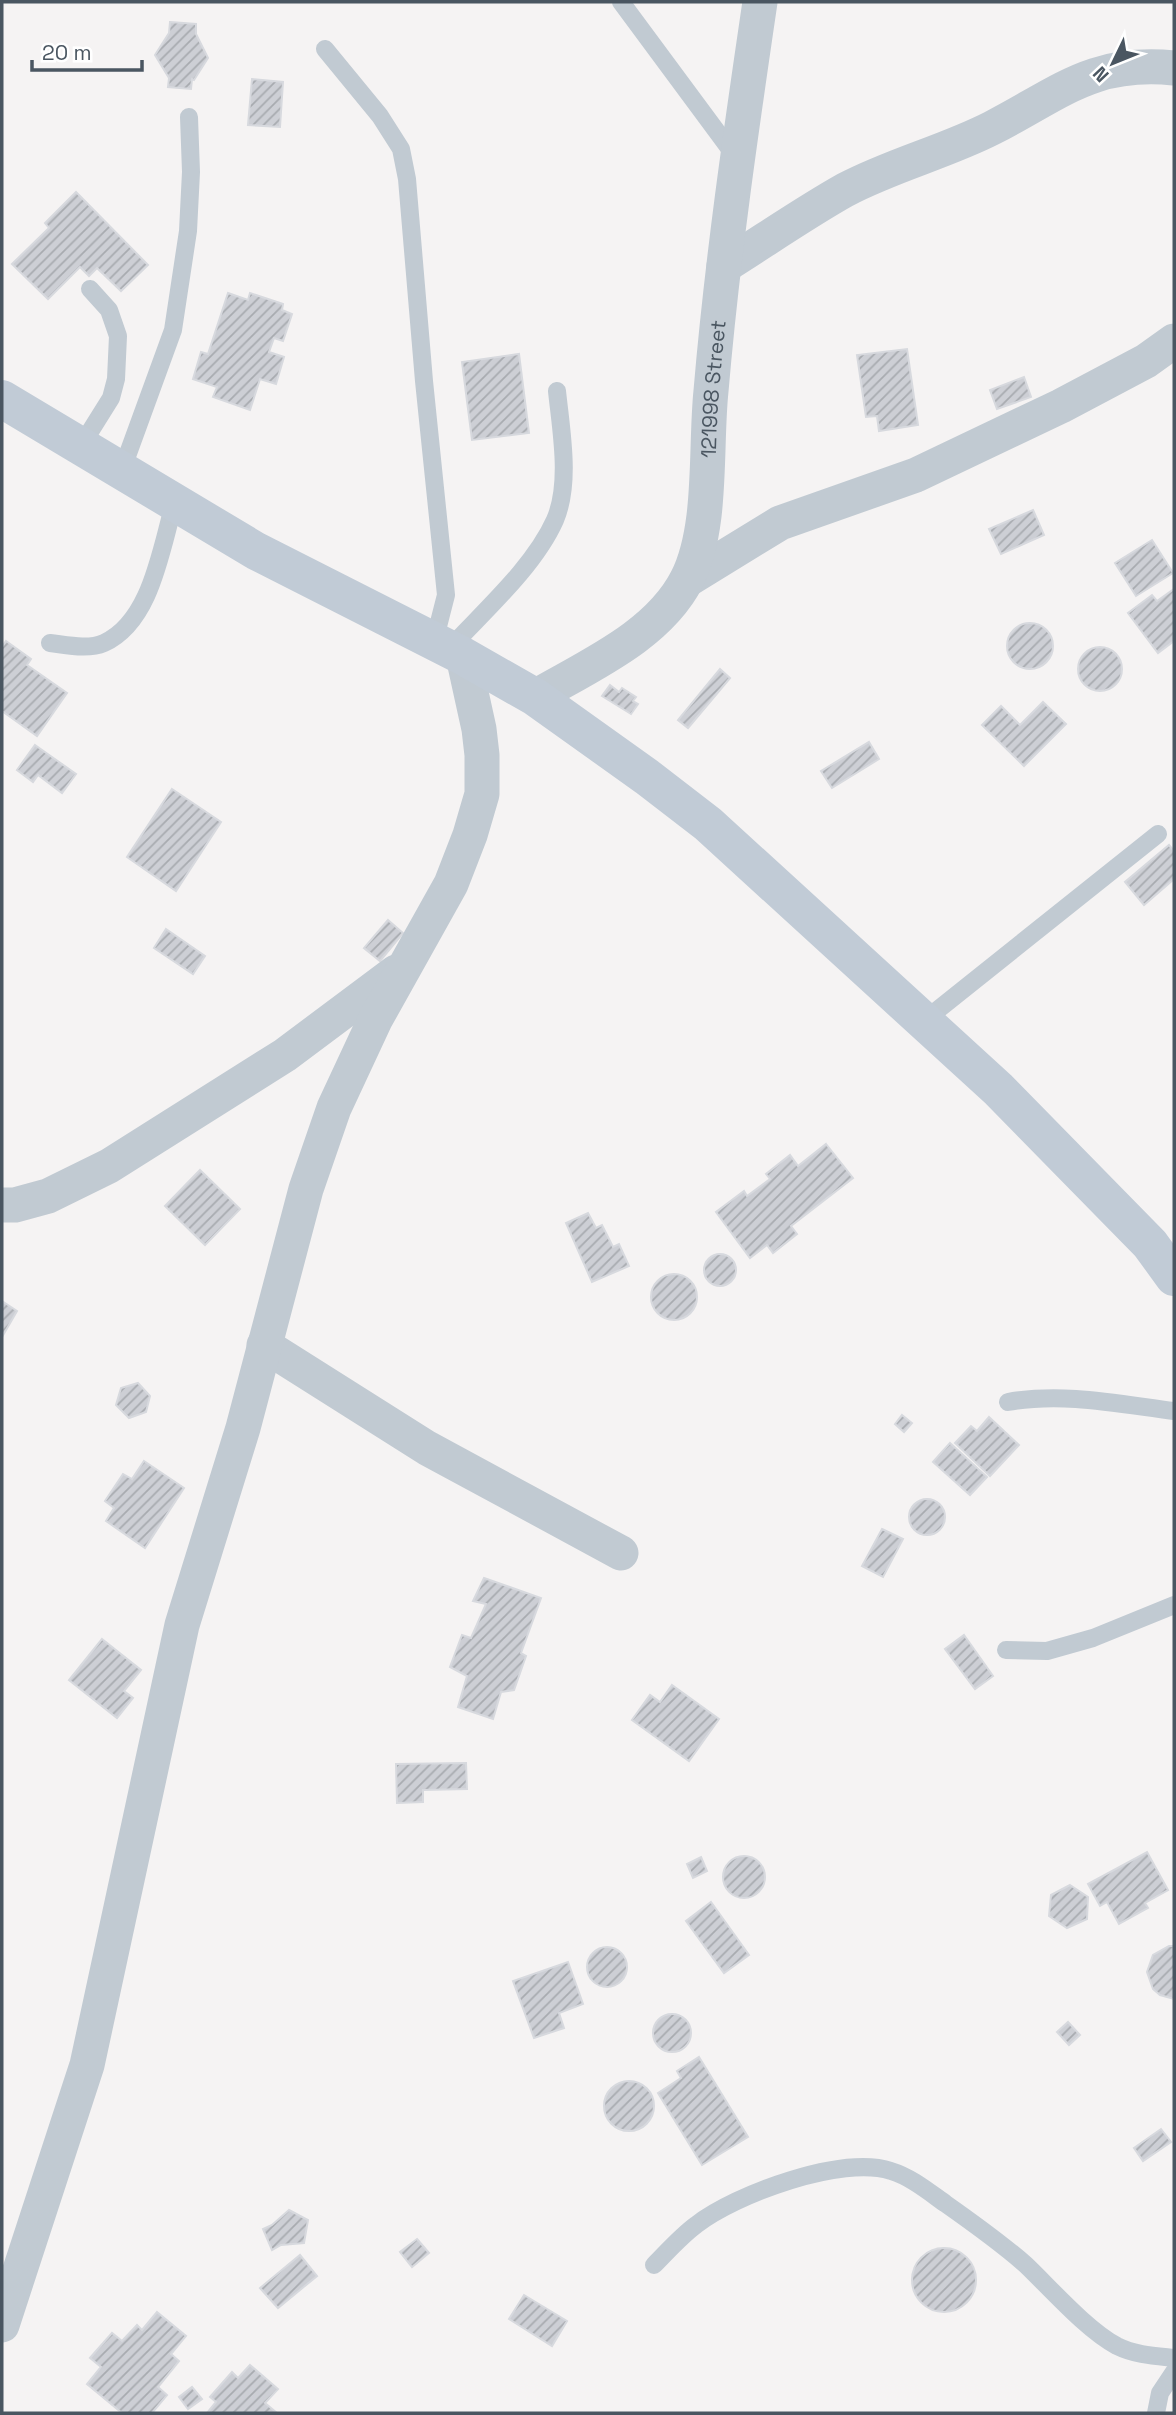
<svg xmlns="http://www.w3.org/2000/svg" width="1176" height="2415" font-family="'Space Grotesk',sans-serif">
	<style>
		.building { fill: url(#building-hatch); stroke: #d7d9de; stroke-width: 2 }
		.lines { fill: none; stroke-linecap: round; stroke-linejoin: round }
		.lane { stroke: #c1cad2; stroke-width: 18 }
		.street { stroke: #c1cad2; stroke-width: 35 }
		.secondary { stroke: #c1cbd6; stroke-width: 38 }
		.labels { text-anchor: middle; dominant-baseline: central; stroke-width: 5; stroke-linejoin: round; paint-order: stroke }
		.street-label { font-size: 21px; fill: #4a5661; stroke: #fff }
	</style>
	<defs>
		<pattern id="building-hatch" width="6" height="6" patternUnits="userSpaceOnUse" patternTransform="scale(1.75)"><rect width="6" height="6" fill="#cdcfd5"/><path d="M-1 1l2-2M0 6l6-6M5 7l2-2" fill="none" stroke="#a8abb0"/></pattern>
	</defs>
	<rect width="100%" height="100%" fill="#f5f3f3"/>
	<g class="building">
		<path d="M170,22L196,24V34L208,58L194,80L192,79L191,89L168,87L169,78L155,55L169,33Z"/>
		<path d="M252,79L283,82L280,127L248,125Z"/>
		<path d="M76,192L148,265L121,291L97,268L89,276L80,267L48,299L12,264L49,228L45,223Z"/>
		<path d="M228,293L248,300L250,293L283,304L282,310L292,314L283,341L274,338L269,352L284,357L276,384L260,379L250,410L213,397L217,387L193,379L201,352L208,354Z"/>
		<path d="M907,349L918,425L879,431L877,416L866,417L857,355Z"/>
		<path d="M519,354L529,433L472,440L462,362Z"/>
		<path d="M1024,377L1031,397L997,409L990,390Z"/>
		<path d="M1033,510L1044,535L1001,554L989,529Z"/>
		<path d="M1152,540L1173,573L1136,596L1115,563Z"/>
		<path d="M1174,589V641L1158,653L1128,613L1152,595L1157,601Z"/>
		<circle cx="1030" cy="646" r="23"/>
		<path d="M6,641L31,659L27,665L67,693L37,736L2,711V647Z"/>
		<circle cx="1100" cy="669" r="22"/>
		<path d="M720,669L730,678L688,728L678,720Z"/>
		<path d="M610,685L619,692L622,688L636,697L633,701L638,704L631,714L602,696Z"/>
		<path d="M1043,702L1066,724L1024,766L982,725L1001,706L1020,725Z"/>
		<path d="M869,742L879,759L832,788L821,771Z"/>
		<path d="M35,745L76,774L62,793L38,775L33,782L17,770Z"/>
		<path d="M172,789L221,822L176,891L127,857Z"/>
		<path d="M1169,845L1174,851V879L1144,905L1125,882Z"/>
		<path d="M388,920L403,933L380,961L364,948Z"/>
		<path d="M166,929L205,956L193,974L154,948Z"/>
		<path d="M826,1144L853,1178L791,1226L797,1234L773,1253L767,1245L750,1258L716,1212L744,1191L747,1196L770,1179L766,1174L790,1155L798,1166Z"/>
		<path d="M200,1170L240,1209L205,1245L165,1206Z"/>
		<path d="M588,1213L596,1228L602,1225L613,1247L619,1244L629,1266L592,1282L566,1223Z"/>
		<circle cx="720" cy="1270" r="16"/>
		<circle cx="674" cy="1297" r="23"/>
		<path d="M2,1301L17,1311L2,1337Z"/>
		<path d="M138,1383L150,1396L146,1412L129,1418L116,1405L121,1388Z"/>
		<path d="M902,1415L912,1423L904,1432L895,1424Z"/>
		<path d="M989,1417L1019,1445L990,1476L955,1443L971,1426L977,1431Z"/>
		<path d="M950,1443L987,1477L970,1495L933,1462Z"/>
		<path d="M144,1461L184,1488L145,1548L106,1521L114,1508L105,1501L123,1474L132,1479Z"/>
		<circle cx="927" cy="1517" r="18"/>
		<path d="M882,1529L903,1539L883,1577L862,1566Z"/>
		<path d="M484,1578L541,1598L521,1653L526,1656L514,1690L501,1692L493,1719L458,1707L467,1676L450,1667L462,1635L471,1638L486,1604L473,1601Z"/>
		<path d="M964,1635L993,1676L975,1689L945,1649Z"/>
		<path d="M102,1639L141,1670L124,1691L133,1698L117,1718L69,1680Z"/>
		<path d="M672,1685L719,1719L689,1761L632,1720L650,1695L660,1702Z"/>
		<path d="M466,1763L467,1789L423,1790V1802L397,1803L396,1764Z"/>
		<path d="M1147,1852L1168,1890L1145,1903L1148,1908L1119,1924L1107,1902L1100,1906L1088,1884Z"/>
		<circle cx="744" cy="1877" r="21"/>
		<path d="M701,1857L707,1871L693,1878L687,1864Z"/>
		<path d="M1070,1885L1088,1897L1087,1919L1067,1928L1049,1916L1051,1895Z"/>
		<path d="M711,1902L749,1955L724,1973L686,1921Z"/>
		<path d="M1169,1946H1174V1999L1160,1995L1153,1989L1147,1972L1153,1955Z"/>
		<circle cx="607" cy="1967" r="20"/>
		<path d="M568,1962L583,2004L559,2013L564,2028L534,2038L513,1981Z"/>
		<circle cx="672" cy="2033" r="19"/>
		<path d="M1068,2022L1080,2035L1069,2045L1057,2032Z"/>
		<path d="M699,2057L748,2137L702,2165L658,2093L681,2078L677,2071Z"/>
		<circle cx="629" cy="2106" r="25"/>
		<path d="M1161,2129L1171,2142L1143,2161L1134,2148Z"/>
		<path d="M289,2210L308,2220L304,2243L281,2245L272,2250L263,2229L272,2225Z"/>
		<path d="M417,2239L429,2253L412,2267L400,2252Z"/>
		<circle cx="944" cy="2280" r="32"/>
		<path d="M300,2255L317,2276L278,2308L260,2288Z"/>
		<path d="M524,2295L567,2321L552,2346L509,2319Z"/>
		<path d="M157,2312L186,2336L171,2354L179,2361L158,2387L167,2395L152,2413H122L87,2384L101,2367L90,2358L112,2333L122,2341L137,2325L142,2330Z"/>
		<path d="M250,2365L278,2389L265,2403L277,2413H207L216,2402L210,2397L232,2372L238,2378Z"/>
		<path d="M192,2387L202,2399L188,2409L179,2397Z"/>
	</g>
	<g class="lines">
		<g class="lane">
			<path d="M621,2L735,156"/>
			<path d="M325,49L380,116L401,149L407,179L424,381L446,595L434,642"/>
			<path d="M81,446L111,398L116,379L118,336L109,310L90,289"/>
			<path d="M122,470L173,330L188,231L191,172L189,117"/>
			<path d="M50,643C67,645 88,650 104,643C152,621 161,547 175,501"/>
			<path d="M449,649C484,611 534,567 555,520C571,483 561,430 557,391"/>
			<path d="M925,1020L1158,834"/>
			<path d="M1008,1402C1063,1392 1119,1404 1174,1411"/>
			<path d="M1006,1650L1047,1651L1093,1638L1174,1605"/>
			<path d="M654,2265C667,2252 681,2236 696,2225C736,2194 842,2155 891,2171C911,2177 929,2192 946,2204C973,2223 1001,2243 1026,2265C1052,2290 1087,2330 1117,2346C1135,2355 1155,2356 1174,2358"/>
			<path d="M1156,2413L1160,2393L1174,2372"/>
		</g>
		<g class="street">
			<path d="M724,266C764,241 804,213 845,190C892,165 945,152 992,128C1060,93 1092,60 1174,68"/>
			<path d="M687,580L780,523L916,475L1061,406L1146,361L1174,341"/>
			<path id="s1" d="M535,697C588,666 658,636 687,579C713,528 705,448 711,391C722,261 741,131 760,2"/>
			<path d="M2,1205H15L48,1196L109,1166L285,1055L396,972"/>
			<path d="M264,1345L427,1448L621,1553"/>
			<path d="M2,2325L87,2065L182,1625L243,1428L306,1189L334,1108L375,1020L451,884L470,835L482,794V755L479,729L463,656"/>
		</g>
		<path class="secondary" d="M2,399L256,551L463,656L535,697L647,777L708,824L998,1089L1150,1244L1174,1277"/>
	</g>
	<g class="labels">
		<g class="street-label">
			<text stroke="none"><textPath href="#s1" startOffset="388">121998 Street</textPath></text>
		</g>
	</g>
	<rect width="1176" height="2415" fill="none" stroke="#4a5661" stroke-width="7"/>
	<g transform="translate(1113 63) rotate(227)" stroke="#ffffff" stroke-width="5" paint-order="stroke">
	<path d="M0-5L12 26L0 18L-12 26Z" fill="#4a5661"/>
	<text y="-10" font-size="19" font-weight="bold" text-anchor="middle" fill="#4a5661">N</text>
	</g>
	<path d="M32 60v10h110v-10" fill="none" stroke="#4a5661" stroke-width="3.5"/>
	<text x="42" y="60" font-size="21" fill="#4a5661" stroke="#ffffff" stroke-width="5" paint-order="stroke">20 m</text>
</svg>
